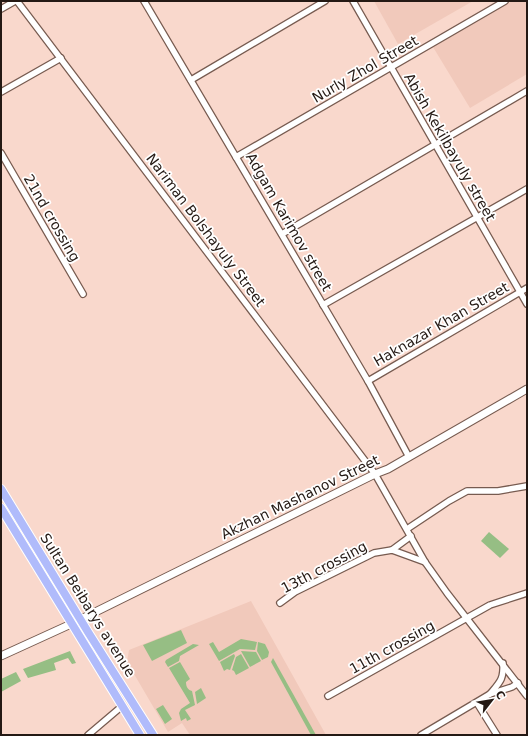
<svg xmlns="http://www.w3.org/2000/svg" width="528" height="736" font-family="'DejaVu Sans',sans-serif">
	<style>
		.built { fill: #f1c9bb }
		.green { fill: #96be84 }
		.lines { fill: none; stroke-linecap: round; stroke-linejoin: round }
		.street-casing { stroke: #775b50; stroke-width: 8 }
		.secondary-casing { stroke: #775b50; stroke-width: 9 }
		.primary-casing { stroke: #fff; stroke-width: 10 }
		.street { stroke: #fff; stroke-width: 5.5 }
		.secondary { stroke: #fff; stroke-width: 7 }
		.primary { stroke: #b0bbfb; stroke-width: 8 }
		.labels { text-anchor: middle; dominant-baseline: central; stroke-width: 3.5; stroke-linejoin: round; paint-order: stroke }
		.street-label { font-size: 14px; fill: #241914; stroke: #fff }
	</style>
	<rect width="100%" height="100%" fill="#f9d8cc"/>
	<g class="built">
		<path d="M374,1H473L398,44Z"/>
		<path d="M512,1H527V74L470,108L433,47Z"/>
		<path d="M251,601L326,735H190L182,723L168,732L127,662L129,650Z"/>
	</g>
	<g class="green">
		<path d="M489,532L509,549L500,558L481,541Z"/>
		<path d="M181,630L187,643L152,661L143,645Z"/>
		<path d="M241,639L257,642L255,650L240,649L219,661L209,644L213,642L219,652Z"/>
		<path d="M258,642L265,644L269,652L268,657L262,660L257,651Z"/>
		<path d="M193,644L199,645L180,656L179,661L168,667L165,662L166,660Z"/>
		<path d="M70,651L76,663L72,664L68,658L54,663L56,670L28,678L23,669Z"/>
		<path d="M241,651L256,652L261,661L250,667Z"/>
		<path d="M234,654L235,656L230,670L227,669L224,671L220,662Z"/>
		<path d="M241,654L249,668L236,675L234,671L232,670L236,657Z"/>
		<path d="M273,658L316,735H311L271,662Z"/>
		<path d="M180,662L190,679L186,682C186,687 188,690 192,691L195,705L185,710L191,719L187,721L186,718L181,721L179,713L181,709L190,703L169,668Z"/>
		<path d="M16,672L21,681L1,692V679Z"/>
		<path d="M201,688L206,698L197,704L195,692Z"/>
		<path d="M163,705L172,719L165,724L156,709Z"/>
	</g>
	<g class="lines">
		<defs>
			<g id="street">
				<path d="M17,1L375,474L425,562L447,593L527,696"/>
				<path d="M144,1L368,381L409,457"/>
				<path d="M353,1L527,304"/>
				<path d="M1,9L15,1"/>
				<path d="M191,80L325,1"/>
				<path d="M1,92L61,58"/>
				<path d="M1,153L83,294"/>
				<path d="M236,157L505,1"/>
				<path d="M282,234L527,91"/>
				<path d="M323,305L527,189"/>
				<path d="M368,381L527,288"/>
				<path d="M407,529L449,501L467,491H498L527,486"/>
				<path d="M392,550L411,536"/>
				<path d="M280,603L295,592L374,553L392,550L425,562"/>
				<path d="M490,694C500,682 504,679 503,663"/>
				<path d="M328,696L490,605L527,593"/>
				<path d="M477,703L497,735"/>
				<path d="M88,735L121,707"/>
				<path d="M421,735L490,694L512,687L518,683"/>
			</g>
			<path id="secondary" d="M1,656L71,624L375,474L388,469L527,389"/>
			<g id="primary">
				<path d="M1,489L88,632L153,735"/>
				<path d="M1,508L140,735"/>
			</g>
		</defs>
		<use href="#street" class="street-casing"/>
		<use href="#secondary" class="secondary-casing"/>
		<use href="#primary" class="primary-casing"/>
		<use href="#street" class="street"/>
		<use href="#secondary" class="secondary"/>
		<use href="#primary" class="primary"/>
	</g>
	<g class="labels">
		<g class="street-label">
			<text transform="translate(365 69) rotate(-30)">Nurly Zhol Street</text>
			<text transform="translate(450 147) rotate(60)">Abish Kekilbayuly street</text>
			<text transform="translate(52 218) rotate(60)">21nd crossing</text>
			<text transform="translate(289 222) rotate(60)">Adgam Karimov street</text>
			<text transform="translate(206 230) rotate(53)">Nariman Bolshayuly Street</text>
			<text transform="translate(441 324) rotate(-30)">Haknazar Khan Street</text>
			<text transform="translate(300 497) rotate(-26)">Akzhan Mashanov Street</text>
			<text transform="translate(324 567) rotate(-28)">13th crossing</text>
			<text transform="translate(88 605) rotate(58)">Sultan Beibarys avenue</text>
			<text transform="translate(392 647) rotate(-29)">11th crossing</text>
		</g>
	</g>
	<rect width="528" height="736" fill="none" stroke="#241914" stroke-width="4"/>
	<g transform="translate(492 700) rotate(59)" stroke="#ffffff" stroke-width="3" paint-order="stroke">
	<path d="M0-3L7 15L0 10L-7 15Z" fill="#241914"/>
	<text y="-6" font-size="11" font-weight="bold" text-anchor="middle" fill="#241914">С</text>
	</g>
</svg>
